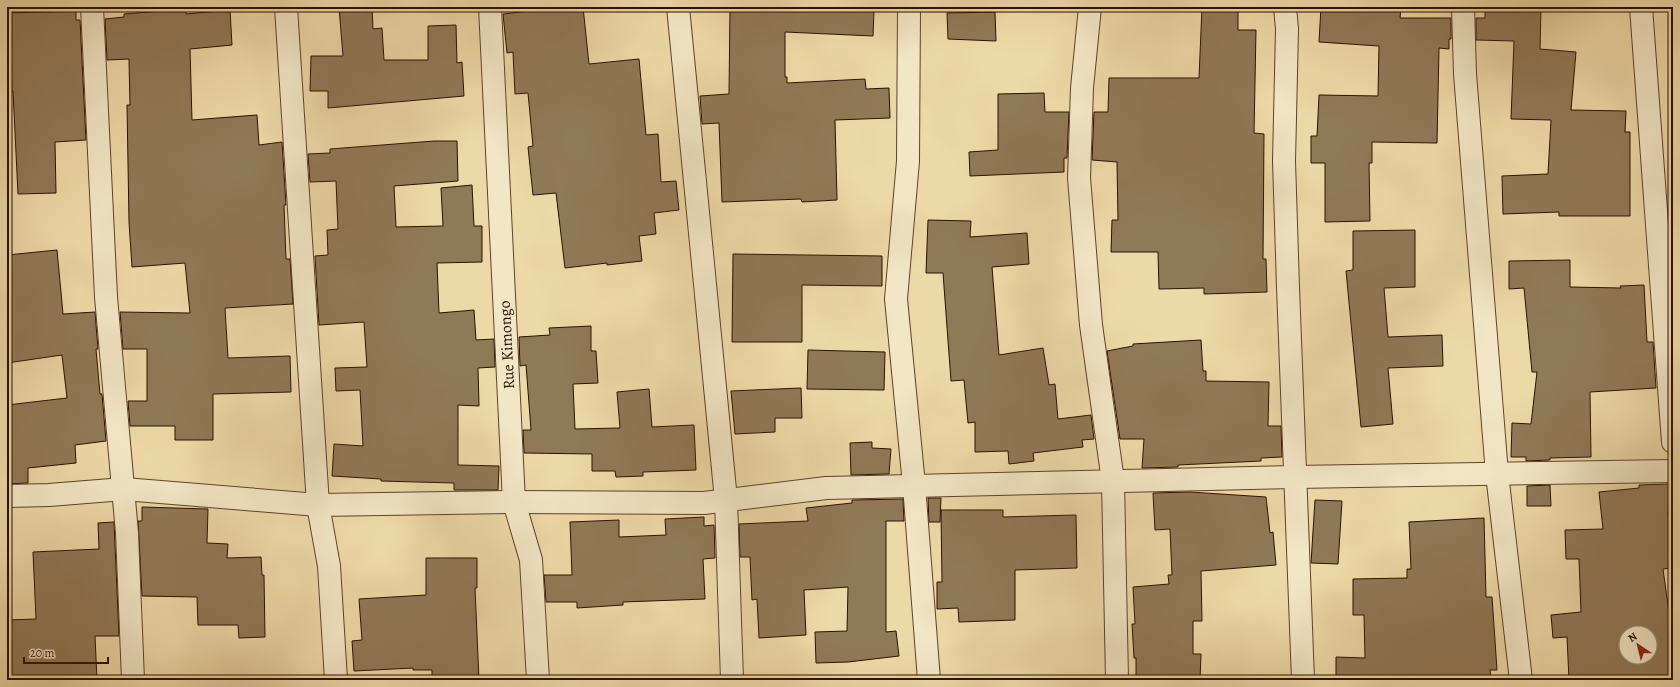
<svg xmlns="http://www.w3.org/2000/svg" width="1680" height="687" font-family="Alegreya,serif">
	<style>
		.building { fill: #907957; stroke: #2b1001; fill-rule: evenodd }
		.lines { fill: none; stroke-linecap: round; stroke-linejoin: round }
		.minor-casing { stroke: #5c422a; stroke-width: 24 }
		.minor { stroke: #f3e6c6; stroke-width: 22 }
		.labels { text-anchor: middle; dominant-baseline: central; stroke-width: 3; stroke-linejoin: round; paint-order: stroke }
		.street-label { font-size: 16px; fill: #2b1001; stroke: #f3e6c6 }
	</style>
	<rect width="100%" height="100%" fill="#edd9a7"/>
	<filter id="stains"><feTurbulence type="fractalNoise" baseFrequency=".005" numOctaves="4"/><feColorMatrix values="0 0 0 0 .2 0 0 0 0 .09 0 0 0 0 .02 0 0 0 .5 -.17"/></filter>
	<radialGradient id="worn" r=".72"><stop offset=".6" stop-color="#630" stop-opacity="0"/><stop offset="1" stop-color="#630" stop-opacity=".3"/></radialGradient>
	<g class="building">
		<path d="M339,7H372L373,29L382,28L384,60H428V26L456,25L457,63L462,62L464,96L328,108V91H310L311,56H343Z"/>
		<path d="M563,7H583L589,64L639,59L646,135L658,134L661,182L676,181L679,210L654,213L656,234L639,236L642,261L607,265V263L565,268L556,193L533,195L528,147L533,146L528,93L515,94L513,52L507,53L503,14Z"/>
		<path d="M730,7L874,10L873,36L785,32V77H787V83L865,79L866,89L889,88L890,118L835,120L837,200L802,202L801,199L722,202L719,123L702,124L700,96L729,94Z"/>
		<path d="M1202,7H1238V30H1256L1254,133L1264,134L1263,259H1266L1267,292L1204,294V288L1159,289L1158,252H1111L1112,220H1118L1117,162L1092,160L1094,112H1108L1109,78H1199Z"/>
		<path d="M1321,7H1401L1400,18H1451V39H1449V49L1439,48L1437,143L1372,142V163H1369L1370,221L1325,222V163H1311V136H1317L1319,95L1378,96L1379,46L1319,42Z"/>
		<path d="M1485,7H1541L1540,49L1576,52L1571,110L1626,111L1625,132H1630V216H1559V212L1503,214L1502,176L1548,174L1551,120L1511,119L1514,41L1476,40V18H1485Z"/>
		<path d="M186,9V14L230,10L232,45L190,49L192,120L257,115L259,145L282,142L286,205H284L286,259H290L293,304L225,308L228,358L290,356L291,392L213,394V440H175V426H130L128,401H147V349H123L120,312L190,313L185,263L132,267L129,222L127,105H130L129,59L107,60L105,19L124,17V14Z"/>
		<path d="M76,11V20H80L86,140L55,142L56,193L18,194L13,91H7V13Z"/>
		<path d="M995,12L996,41L948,39L947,13Z"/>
		<path d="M1044,93L1045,112H1069L1067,158H1064V172L970,176L969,152L998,150V94Z"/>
		<path d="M434,141H457L458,181L394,186L396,227L443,226L441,188L472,185L474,226H482V262L437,263L439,313L474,310L476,340L494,339L495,367L478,368L479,406L458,405V465L499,466L498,490H454V483L381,481V479L332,476L334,444L363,446L360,390L336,391L335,368L367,367L364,322L319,325L315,256L328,255L327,230L338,229L336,181L310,182L308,154L330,153V149Z"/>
		<path d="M928,220L971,221L970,237L1027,233L1029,264L992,267L999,355L1043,348L1049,385L1055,384L1058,419L1091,415L1094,439L1082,440L1083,447L1033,453L1034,461L1009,464L1008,451L975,452V422L968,423L964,380L951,381L943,273H926Z"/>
		<path d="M1415,230V287L1384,288L1388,337L1442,335L1443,366L1388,368L1393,424L1361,427L1346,271L1353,270V231Z"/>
		<path d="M57,250L63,314L95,312L98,349H96L100,394H102L106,441L75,445L76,463L28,468V483L7,484V405L67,398L62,355L7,363V255Z"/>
		<path d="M733,254L882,256V286L802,285V342H732Z"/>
		<path d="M1570,260V287L1621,288L1620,286L1644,285L1647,342H1653L1656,388L1590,392L1591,457L1550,458V460L1526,461V457H1511L1512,423L1531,424L1537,372H1532L1524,288L1509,289V261Z"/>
		<path d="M591,326V351H596L598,383L573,384L575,429L620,428L617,392L649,389L652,427L694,425L696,470L643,472V476L616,477L615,471H592V454L524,453L523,430H531L526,365L520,366L519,337L550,335L549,328Z"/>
		<path d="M1201,340L1203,371H1206V381L1269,382L1268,426H1281L1282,457L1261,458V461L1178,465V467L1142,468L1144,439H1120L1107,351L1133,346V344Z"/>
		<path d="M808,350L885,352L884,390L807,389Z"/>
		<path d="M801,388L802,418H775V432L735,434L731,391Z"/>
		<path d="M872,442V448L891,449L889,474L851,475L850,443Z"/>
		<path d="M1669,484L1670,511L1668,512L1671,568L1663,569L1669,613H1673V680H1569L1567,637L1553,638L1551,615L1581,612L1579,559H1566L1565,530L1603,529L1599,492L1639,488V485ZM1626,633H1650V657H1626Z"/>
		<path d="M1550,485L1551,506H1527V486Z"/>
		<path d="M1190,492L1266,497L1270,533L1273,532L1276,565L1201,571L1202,621H1193V654H1201L1200,680L1173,679V680H1136V658H1134L1132,624H1135L1133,587L1169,584L1168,575H1172L1170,529L1155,530L1153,493Z"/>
		<path d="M928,498H941L940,522H929Z"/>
		<path d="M903,499L904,521H886V632L896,631L899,656L848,662L816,663L815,632L847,631L848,587L804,590L806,635L759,638L757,599L752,600L750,557H740L739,524L808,521L806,508L852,503V500Z"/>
		<path d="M1315,500L1342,501L1338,564L1311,563Z"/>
		<path d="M142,507L208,509L207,543L228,544L227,558L261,557L262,575H264L265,637L239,638L238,625H198L197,597L142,596L138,521H142Z"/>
		<path d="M941,510H1003V517L1076,515L1077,568L1015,570V620L959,622L958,608L937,609V582H942Z"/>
		<path d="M704,517V526L714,525L715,558L703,559L705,599L623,602V605L577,608V602H546L544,575H572L570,522L619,520V537L666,535L665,519Z"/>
		<path d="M1484,518L1486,597H1492L1497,670H1490L1491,680H1336V657L1365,658L1364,615H1353V579L1407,578V569H1411L1409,522Z"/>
		<path d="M114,522L119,636H95L97,680H7V620L36,619L33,552L99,549L98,523Z"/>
		<path d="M426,558H477V588H475L479,680H432V670H413V668L354,671L352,641L362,640L359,599L426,595Z"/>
	</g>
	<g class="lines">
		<defs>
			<g id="minor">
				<path d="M92,7L106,297L127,533L133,680"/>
				<path d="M286,7L318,505L329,566L336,680"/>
				<path d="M490,7L514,502L531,560L538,680"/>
				<path d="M678,7L726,500L732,680"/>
				<path d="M909,7L908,161L896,299L914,485L929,680"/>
				<path d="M1090,7L1082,88L1079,178L1091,325L1113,481L1117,680"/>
				<path d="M1285,7L1287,29L1284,161L1288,287L1303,680"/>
				<path d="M1463,7L1465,74L1497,474L1521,680"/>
				<path d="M1641,7L1673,442"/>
				<path d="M7,496L49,495L124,489L318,505L514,502L704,503L826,488L1295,477L1673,471"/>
			</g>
		</defs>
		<use href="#minor" class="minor-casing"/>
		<use href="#minor" class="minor"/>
	</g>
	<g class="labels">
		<g class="street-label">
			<text transform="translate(507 345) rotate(-93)">Rue Kimongo</text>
		</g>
	</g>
	<rect width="1680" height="687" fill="none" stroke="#edd9a7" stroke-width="24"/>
	<rect x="8" y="8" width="1664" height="671" fill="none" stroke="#2b1001" stroke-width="2"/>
	<rect x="12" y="12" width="1656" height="663" fill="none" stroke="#2b1001"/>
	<g transform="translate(1638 645) rotate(325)"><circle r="19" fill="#f3e6c6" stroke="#a39077"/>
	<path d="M0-3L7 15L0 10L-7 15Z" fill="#8f2418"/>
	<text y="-6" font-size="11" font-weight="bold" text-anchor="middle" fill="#2b1001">N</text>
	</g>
	<path d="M24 657v6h84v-6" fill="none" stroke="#2b1001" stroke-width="2"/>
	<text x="30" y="657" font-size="12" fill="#2b1001" stroke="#f3e6c6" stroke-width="3" paint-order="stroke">20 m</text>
	<rect width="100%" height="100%" filter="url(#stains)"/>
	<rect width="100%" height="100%" fill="url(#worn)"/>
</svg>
